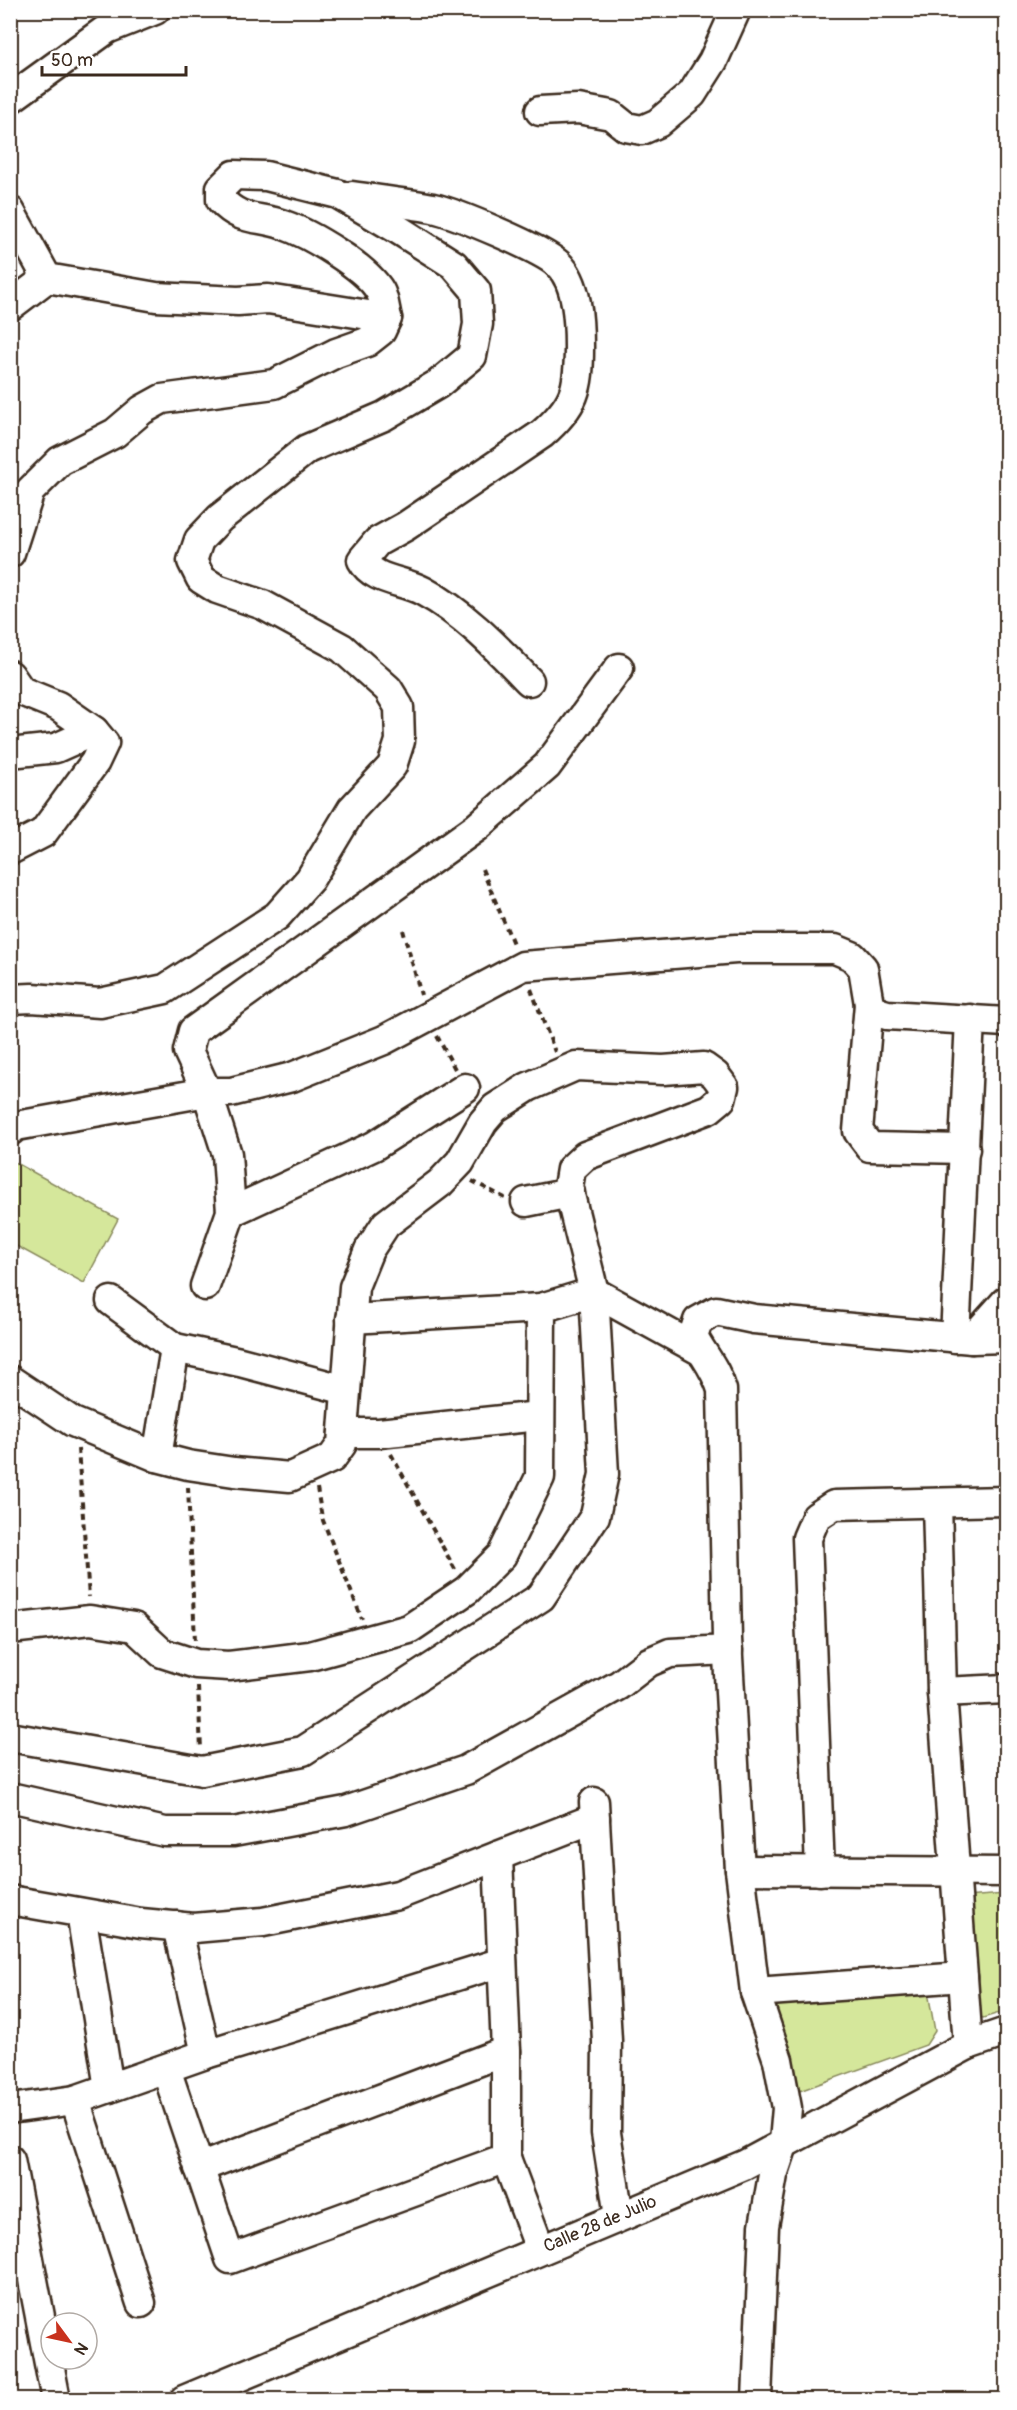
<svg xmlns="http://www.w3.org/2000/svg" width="1017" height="2410" font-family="Pangolin,sans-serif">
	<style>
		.green { fill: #d5e79b; stroke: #88885c; stroke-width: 1.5 }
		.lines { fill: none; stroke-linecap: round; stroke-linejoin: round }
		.minor-casing { stroke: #3b2a1e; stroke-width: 33 }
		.path { stroke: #3b2a1e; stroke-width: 4; stroke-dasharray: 6 4.5; stroke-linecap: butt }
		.minor { stroke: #fff; stroke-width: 28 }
		.labels { text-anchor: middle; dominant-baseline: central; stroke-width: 5; stroke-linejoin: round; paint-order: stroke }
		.street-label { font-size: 18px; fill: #3b2a1e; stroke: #fff }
	</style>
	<rect width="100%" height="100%" fill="#fff"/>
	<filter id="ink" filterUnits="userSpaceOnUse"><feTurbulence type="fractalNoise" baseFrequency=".0167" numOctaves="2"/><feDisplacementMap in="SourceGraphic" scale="12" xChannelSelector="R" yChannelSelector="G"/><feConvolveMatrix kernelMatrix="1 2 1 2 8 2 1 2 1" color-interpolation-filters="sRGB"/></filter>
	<g filter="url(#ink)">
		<g class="green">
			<path d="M11,1160L118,1219L84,1283L11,1243Z"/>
			<path d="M1006,1894V2011L983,2018L976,2016L965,1897Z"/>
			<path d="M928,1992L935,2031L926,2045L794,2093L771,2002Z"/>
		</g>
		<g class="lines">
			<defs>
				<g id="minor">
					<path d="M10,99L107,29L155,10"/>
					<path d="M540,111L578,109L611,115L626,127L642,130L658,123L692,94L713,61L736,10"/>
					<path d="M352,196C379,200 407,203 433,208C456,213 542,249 558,264C578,283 579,322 579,347C579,390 575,405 542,434L406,526L377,542L362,560C373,581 403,580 423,591C464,613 497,648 529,681"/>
					<path d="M10,211L47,278L156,297L238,301L268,299L387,318"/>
					<path d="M10,306L47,278"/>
					<path d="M10,553L30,491L60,461L115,433L142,410L162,399L274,384L336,353L367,342L381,331L387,318C385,310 384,298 380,291C366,267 310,234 284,225C258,215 242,223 221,200V188L234,175L266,176L338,194L399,230L454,265L476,291L478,324L472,356L438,384L384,416L307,449L220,518L199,540L192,561L201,579L217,589L263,605L342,648L388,689L399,707L400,741L392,766L352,809L310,879L277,916L165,989L100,1003L32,998L10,999"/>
					<path d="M10,675L21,691L58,706L94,731L104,743L95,762L43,833L10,850"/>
					<path d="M10,753L56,748L94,731"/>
					<path d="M869,1004L858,1131L870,1147L965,1149"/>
					<path d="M10,1131L16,1126L207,1092H231L292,1077L384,1040L523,966L736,949H835L852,956L863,968L869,1004L877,1012L887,1015L1006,1022"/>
					<path d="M526,1202L570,1193"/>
					<path d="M231,1212L374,1146L465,1088"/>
					<path d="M205,1286L231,1212L227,1154L207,1092L188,1051L193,1031L477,827L547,766L619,668"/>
					<path d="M111,1301L175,1348L240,1362L346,1390"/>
					<path d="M351,1319L541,1308"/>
					<path d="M955,1338L970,1019"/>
					<path d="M972,1339L1006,1301"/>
					<path d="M10,1380L73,1422L157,1457L188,1465L234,1472L290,1477L332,1458L342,1444L354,1287L369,1250L386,1224L440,1183L460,1162L483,1122L495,1108L528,1087L576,1066L663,1070L704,1067L715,1075L724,1087L721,1099L709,1109L585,1156L571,1169L568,1187L594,1292L604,1474L595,1516L541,1597L303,1751L202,1771L10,1737"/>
					<path d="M343,1433H379L539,1416"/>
					<path d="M157,1457L175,1348"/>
					<path d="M937,1503L942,1692L968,2045"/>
					<path d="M10,1629L90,1620L134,1627L162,1653L196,1664L229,1666L310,1656L409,1629L467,1590L502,1555L540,1477L541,1308L594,1292L701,1351"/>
					<path d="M942,1692L1006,1689"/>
					<path d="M10,1797L165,1832H233L346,1811L466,1770L619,1685L649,1662L670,1653L728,1650"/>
					<path d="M594,1802L607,2041L606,2133L619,2216"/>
					<path d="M498,1856L506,2051V2158L540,2249"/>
					<path d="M740,1870L1006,1872"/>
					<path d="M820,1871L807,1538L816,1517L834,1505L1006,1501"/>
					<path d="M10,1900L141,1923L194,1928L263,1922L398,1895L595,1818"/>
					<path d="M81,1913L109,2088"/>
					<path d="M177,1926L206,2054"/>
					<path d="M755,1992L963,1977"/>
					<path d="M166,2069L230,2259L506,2158"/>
					<path d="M75,2100L141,2303"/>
					<path d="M10,2109L75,2100L206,2054L502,1962"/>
					<path d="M10,2160L56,2400"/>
					<path d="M199,2168L506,2051"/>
					<path d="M184,2400L744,2165L968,2045L1006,2032"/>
					<path d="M757,2400L764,2226L773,2175L784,2142L787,2108L778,2060L755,1992L740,1870L727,1639L722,1390C716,1369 703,1355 693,1336L698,1321L716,1311L754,1319L972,1339L1006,1338"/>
				</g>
			</defs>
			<use href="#minor" class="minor-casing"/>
			<g class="path">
				<path d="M482,869L514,946"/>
				<path d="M403,930L421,995"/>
				<path d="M531,989L555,1052"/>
				<path d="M437,1036L455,1069"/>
				<path d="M472,1181L505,1198"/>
				<path d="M78,1449L89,1597"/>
				<path d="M391,1454L456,1571"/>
				<path d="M188,1487L195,1641"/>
				<path d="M317,1488L322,1518L362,1619"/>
				<path d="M198,1687L201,1749"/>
			</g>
			<use href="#minor" class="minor"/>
		</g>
	</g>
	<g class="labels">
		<g class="street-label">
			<text transform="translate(600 2224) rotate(-23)">Calle 28 de Julio</text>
		</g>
	</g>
	<rect width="1017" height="2410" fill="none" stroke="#fff" stroke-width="36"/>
	<rect x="18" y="18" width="981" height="2374" fill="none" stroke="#3b2a1e" stroke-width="2" filter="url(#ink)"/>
	<g transform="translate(69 2341) rotate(123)"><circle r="28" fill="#ffffff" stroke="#b1aaa5" stroke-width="1.5"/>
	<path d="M0-4.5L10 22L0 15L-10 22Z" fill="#c8321e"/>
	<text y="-9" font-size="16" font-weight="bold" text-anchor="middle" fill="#3b2a1e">N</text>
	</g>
	<path d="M42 66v9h144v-9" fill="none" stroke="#3b2a1e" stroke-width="3"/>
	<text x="51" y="66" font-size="18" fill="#3b2a1e" stroke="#ffffff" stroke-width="4.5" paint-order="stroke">50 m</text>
</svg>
